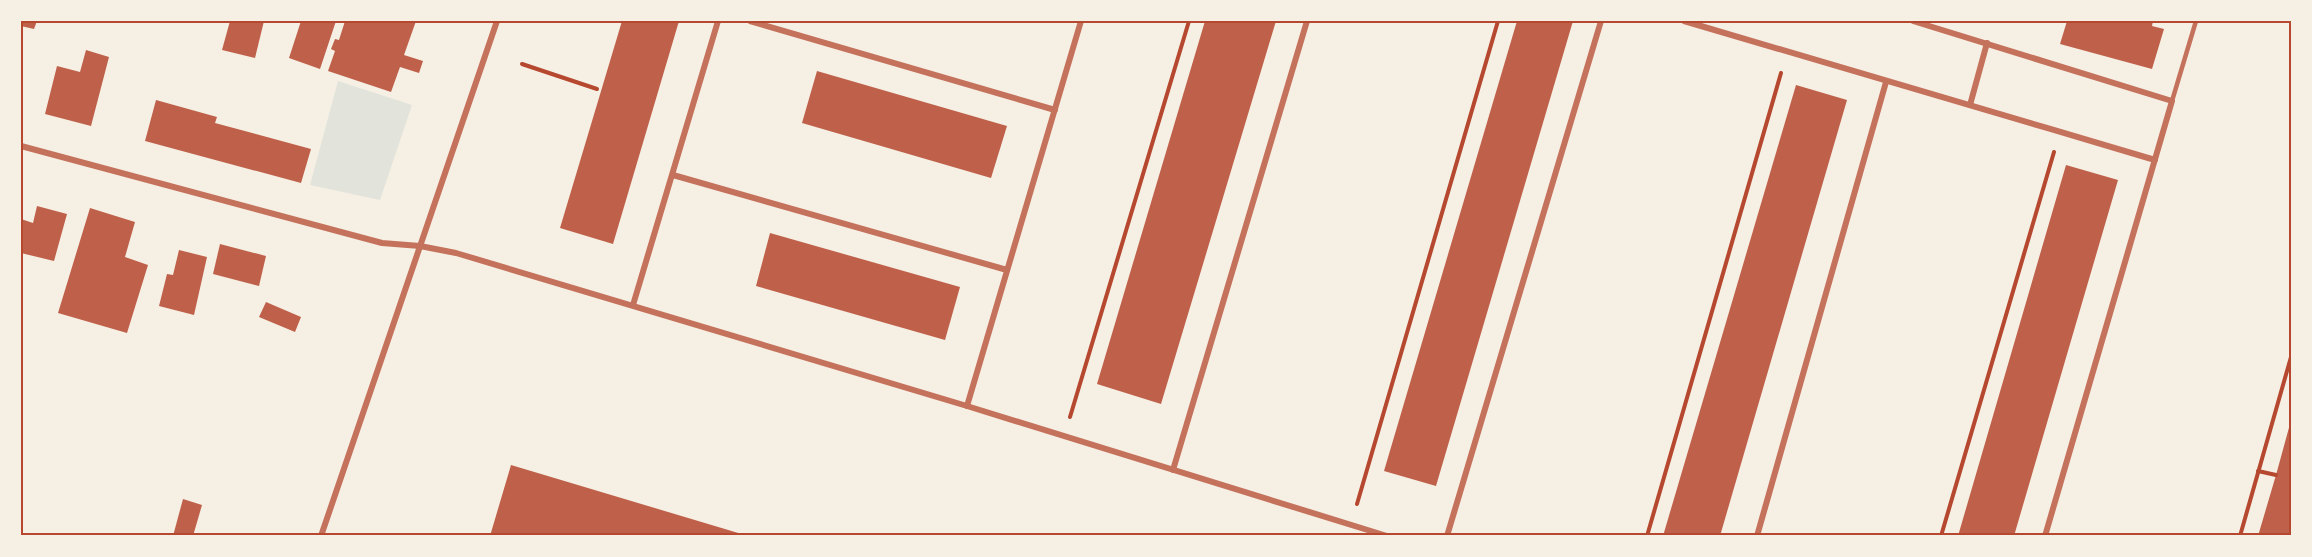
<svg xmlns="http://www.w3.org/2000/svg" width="2312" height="557" font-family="'Source Serif 4',serif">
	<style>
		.green { fill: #e2e4dc }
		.building { fill: #bf614a }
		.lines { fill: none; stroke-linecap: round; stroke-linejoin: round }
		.path { stroke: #b5482f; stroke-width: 4 }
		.service { stroke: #c5725c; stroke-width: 4.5 }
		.minor { stroke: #c5725c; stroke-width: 6 }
		.neatline { fill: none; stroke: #b5482f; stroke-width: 2 }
	</style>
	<rect width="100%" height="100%" fill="#f6efe4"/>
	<path class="green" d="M338,81L412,105L380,200L310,185Z"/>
	<g class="building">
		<path d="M21,21H37L34,29L21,26Z"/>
		<path d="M230,21H264L255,58L222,50Z"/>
		<path d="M301,21H336L320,69L289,58Z"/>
		<path d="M345,21H416L404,55L423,61L419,73L400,67L391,92L328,71L335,51L331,49L335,39L339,40Z"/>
		<path d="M622,21H679L613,244L560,228Z"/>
		<path d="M1205,21H1276L1161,404L1097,384Z"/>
		<path d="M1517,21H1573L1436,486L1384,471Z"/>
		<path d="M2067,21H2153L2152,26L2164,29L2152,69L2060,44Z"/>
		<path d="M86,50L109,57L91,126L45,114L57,66L80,72Z"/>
		<path d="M817,71L1007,126L991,178L802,123Z"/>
		<path d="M1796,85L1847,100L1720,536H1663Z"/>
		<path d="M156,100L217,117L215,123L311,149L301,183L145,141Z"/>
		<path d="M2066,165L2118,180L2063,368L2014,536H1958Z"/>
		<path d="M37,206L67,214L54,261L21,253V219L33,223Z"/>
		<path d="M90,208L135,222L125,257L148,265L127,333L58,313Z"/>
		<path d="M770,233L960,287L945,340L756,286Z"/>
		<path d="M220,244L266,256L259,286L213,274Z"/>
		<path d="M179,250L207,257L194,315L159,306L167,274L173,275Z"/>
		<path d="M266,302L301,317L295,332L259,317Z"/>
		<path d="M2290,424L2291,536H2258L2276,475Z"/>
		<path d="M511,465L745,535V536H490Z"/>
		<path d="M183,499L202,505L193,536H173Z"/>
	</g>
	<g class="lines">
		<g class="path">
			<path d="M522,64L597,89"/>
			<path d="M1070,417L1189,21"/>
			<path d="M2258,471L2276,475"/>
			<path d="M1357,504L1498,21"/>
			<path d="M1647,536L1781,73"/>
			<path d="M1941,536L2054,152"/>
			<path d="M2240,536L2291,357"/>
		</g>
		<path class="service" d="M2172,101L2196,21"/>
		<g class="minor">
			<path d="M750,21L1055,110"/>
			<path d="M1684,21C1840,68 1998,113 2155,160"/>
			<path d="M1913,21L2172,101L2045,536"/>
			<path d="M1970,105L1987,43"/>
			<path d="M21,146L382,243L420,246L456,253L967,406L1387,536"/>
			<path d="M673,175L1007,270"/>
			<path d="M633,305L718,21"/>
			<path d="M967,406L1081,21"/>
			<path d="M1173,470L1307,21"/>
			<path d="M321,536L497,21"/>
			<path d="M1447,536L1601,21"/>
			<path d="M1757,536L1886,82"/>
		</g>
	</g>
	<rect width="2312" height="557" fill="none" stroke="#f6efe4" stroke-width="45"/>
	<rect x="22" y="22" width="2268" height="512" class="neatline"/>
</svg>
